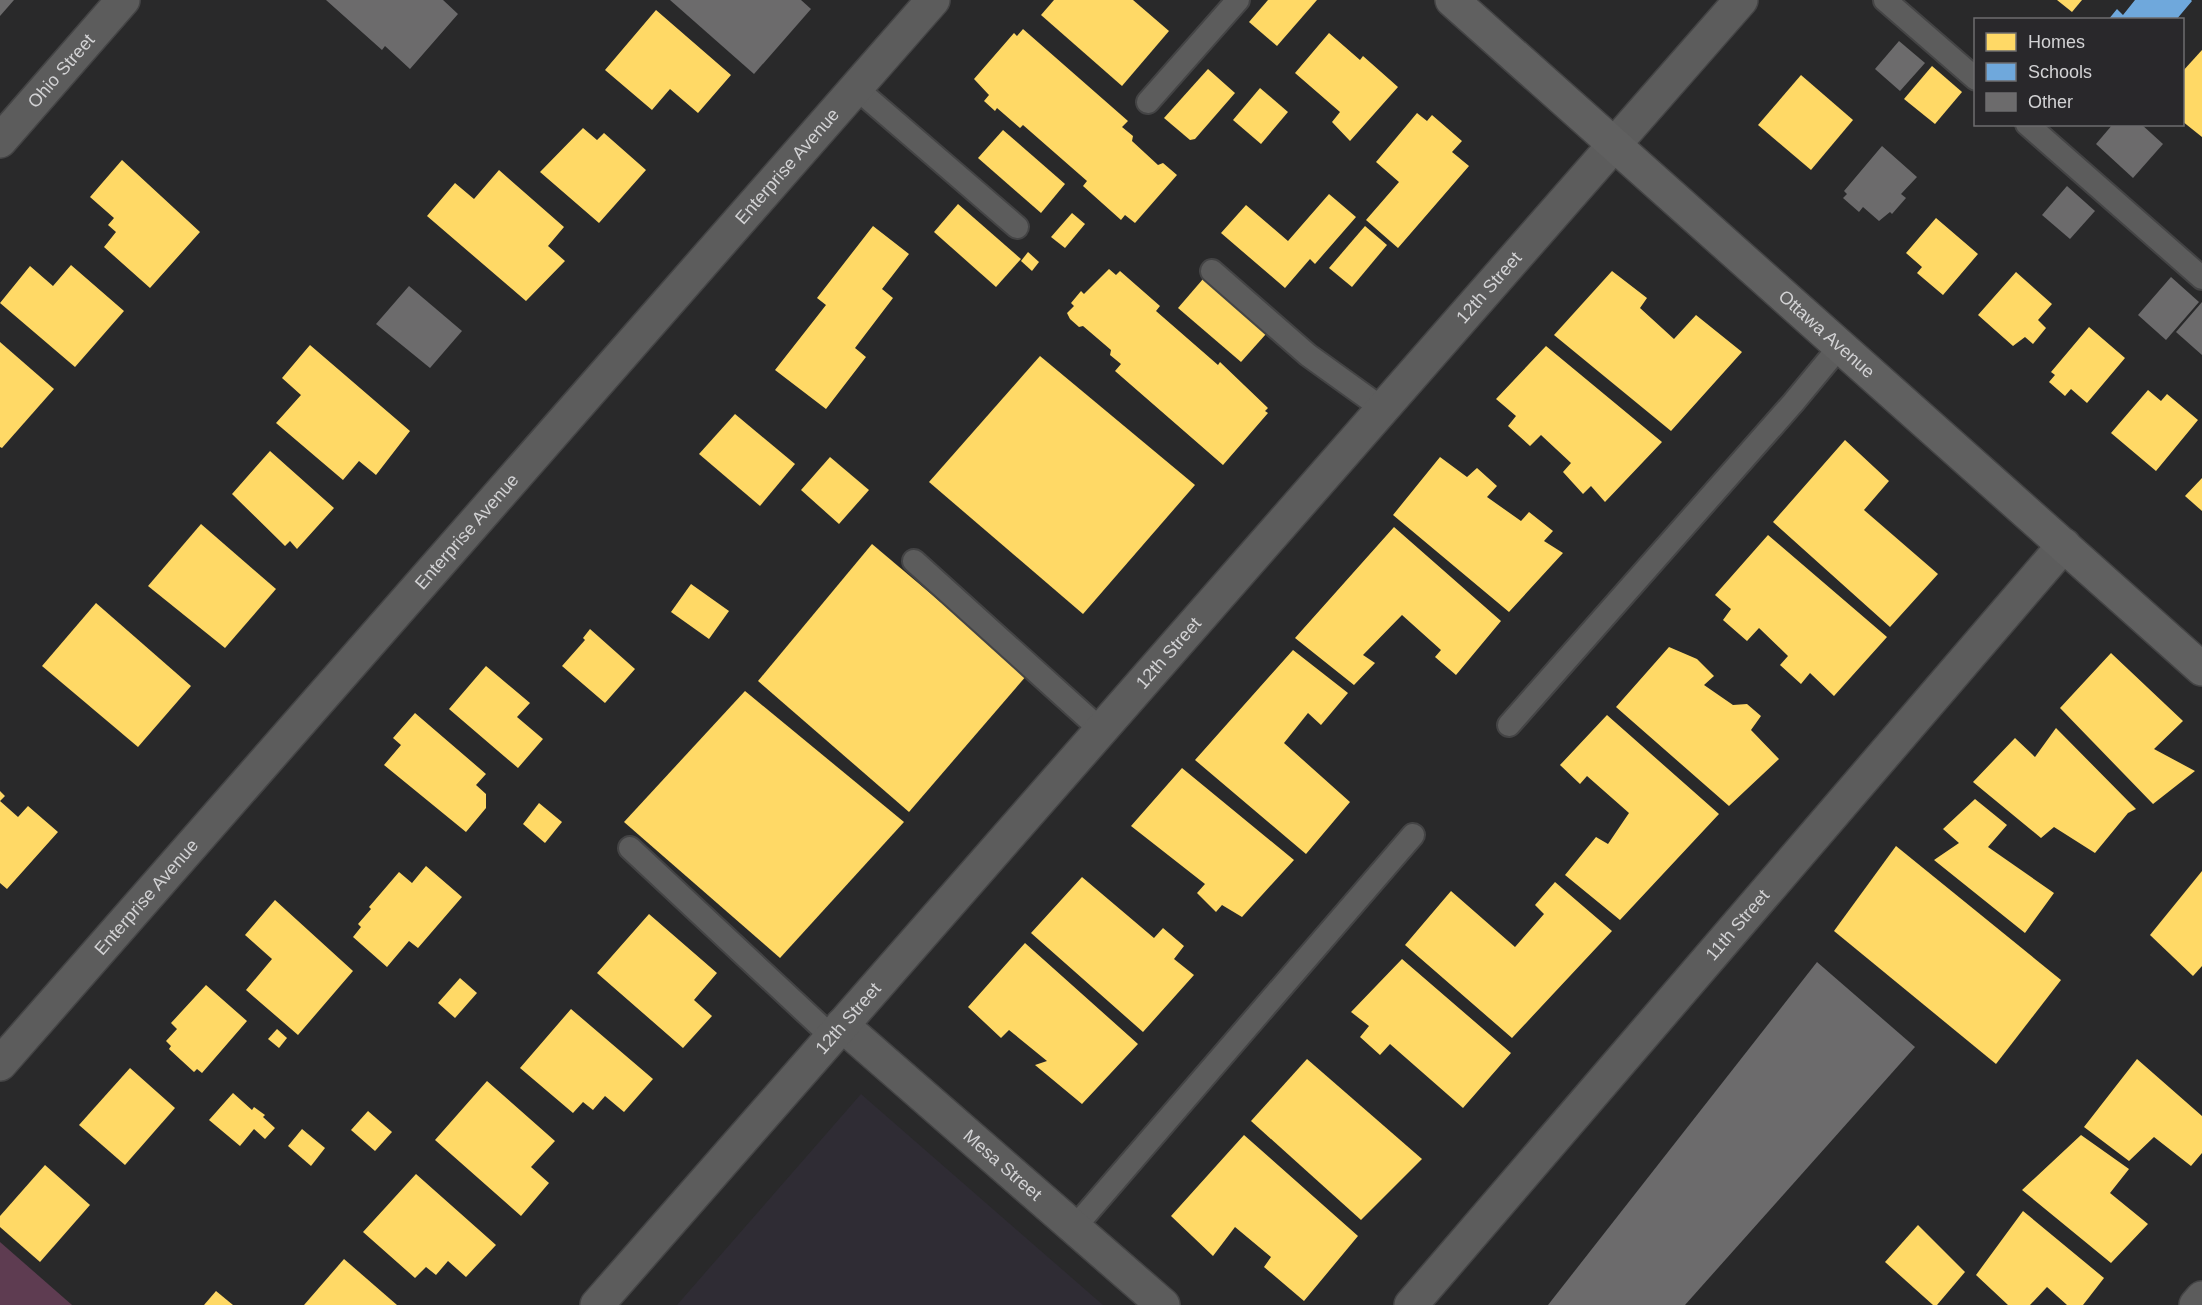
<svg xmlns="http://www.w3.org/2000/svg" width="2202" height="1305" font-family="Helvetica,sans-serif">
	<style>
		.built { fill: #2f2c34 }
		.green { fill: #5e3c51 }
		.homes { fill: #ffd966 }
		.schools { fill: #6fa8dc }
		.building { fill: #6c6b6c }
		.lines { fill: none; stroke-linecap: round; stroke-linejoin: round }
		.lane-casing { stroke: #444445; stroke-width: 26 }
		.street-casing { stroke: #444445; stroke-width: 36 }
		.secondary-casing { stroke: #444445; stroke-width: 36 }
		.lane { stroke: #5c5c5c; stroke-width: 22 }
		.street { stroke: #5c5c5c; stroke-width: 33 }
		.secondary { stroke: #606060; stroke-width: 33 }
		.labels { text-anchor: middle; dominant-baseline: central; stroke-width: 6; stroke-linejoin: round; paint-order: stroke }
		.street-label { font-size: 18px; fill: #d2d2d4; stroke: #29282b }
	</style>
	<rect width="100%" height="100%" fill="#29292a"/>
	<path class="built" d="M861,1094L1103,1305H677Z"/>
	<path class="green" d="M0,1242L72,1305H0Z"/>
	<g class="homes">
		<path d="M1054,0H1133L1169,31L1122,86L1041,15Z"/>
		<path d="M1268,0H1317L1277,46L1249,22Z"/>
		<path d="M2057,0H2082L2072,12Z"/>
		<path d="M656,10L731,75L698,113L670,89L652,110L605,70Z"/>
		<path d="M1023,29L1128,121L1122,127L1133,136L1132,141L1158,165L1163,163L1177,175L1135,223L1125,215L1121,220L1083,186L1087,181L1023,125L1020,128L997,108L995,111L984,101L989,95L974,79L1014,33L1017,36Z"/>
		<path d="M1329,33L1360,60L1363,56L1398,87L1350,141L1332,122L1340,112L1295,73Z"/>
		<path d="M2202,50V137L2182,121V72Z"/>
		<path d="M1932,66L1962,92L1935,124L1904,99Z"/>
		<path d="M1208,69L1235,93L1195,139L1190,140L1164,118Z"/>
		<path d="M1801,75L1853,120L1811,170L1758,125Z"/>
		<path d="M1260,88L1288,112L1261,144L1233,120Z"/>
		<path d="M1417,113L1427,121L1432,115L1462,141L1452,152L1469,166L1398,248L1366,220L1399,182L1376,162Z"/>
		<path d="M583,128L597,140L604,133L646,170L599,223L540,172Z"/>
		<path d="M1003,130L1065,184L1041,213L978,158Z"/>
		<path d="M122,160L200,232L150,288L104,247L116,232L108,225L114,218L90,197Z"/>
		<path d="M499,170L564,227L548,246L565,261L526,301L427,216L455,183L474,199Z"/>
		<path d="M1329,194L1356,217L1315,264L1310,259L1285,288L1221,233L1246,205L1288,241Z"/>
		<path d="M958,204L1021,259L996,287L934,232Z"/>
		<path d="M1072,213L1085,224L1065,248L1051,237Z"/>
		<path d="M1936,218L1978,254L1943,295L1917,273L1922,267L1906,253Z"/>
		<path d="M873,226L909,254L882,289L893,298L855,348L866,357L826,409L775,370L826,305L817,298Z"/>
		<path d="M1365,226L1387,245L1352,287L1329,268Z"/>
		<path d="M1028,252L1039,262L1032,271L1021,261Z"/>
		<path d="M71,265L124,311L75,367L0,303L30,266L53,286Z"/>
		<path d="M1109,269L1116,275L1120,271L1160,306L1156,311L1218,365L1220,362L1268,408L1265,411L1268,413L1223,465L1115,371L1121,364L1110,355L1111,350L1083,326L1079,327L1070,319L1067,313L1074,306L1071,303L1081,291L1084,294Z"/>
		<path d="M1612,271L1647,298L1640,308L1674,339L1696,315L1742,352L1671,431L1554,335Z"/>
		<path d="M2016,272L2052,304L2038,320L2046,328L2033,344L2025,337L2013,346L1978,315Z"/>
		<path d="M1203,279L1266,334L1241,362L1178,308Z"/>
		<path d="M2089,327L2125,358L2087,403L2071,389L2065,396L2049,382L2055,375L2051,372Z"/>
		<path d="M0,342L54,389L2,448L0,447Z"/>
		<path d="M310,345L410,431L376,475L359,461L343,480L276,423L301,395L282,378Z"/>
		<path d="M1546,346L1662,442L1605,502L1591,486L1583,494L1563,472L1571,463L1541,435L1530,446L1508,426L1516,416L1496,399Z"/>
		<path d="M1040,356L1195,485L1083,614L929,482Z"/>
		<path d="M2148,390L2161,401L2167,394L2198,420L2156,471L2111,433Z"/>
		<path d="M735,414L795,464L760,506L699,454Z"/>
		<path d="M1845,440L1889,481L1864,510L1938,574L1890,627L1773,522Z"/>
		<path d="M270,451L334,508L297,549L290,541L285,546L232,494Z"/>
		<path d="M830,457L869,490L839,524L801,490Z"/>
		<path d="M1440,457L1467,477L1477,468L1497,486L1487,497L1521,521L1529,512L1553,531L1544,541L1563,553L1509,612L1393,515Z"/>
		<path d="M2202,478V511L2185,496Z"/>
		<path d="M201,524L276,589L225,648L148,586Z"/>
		<path d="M1394,527L1501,621L1456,675L1435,657L1441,650L1402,615L1363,655L1375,663L1354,685L1295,638Z"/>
		<path d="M1768,535L1887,637L1834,696L1810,673L1801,684L1780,665L1788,656L1759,628L1747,641L1723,620L1731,609L1715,595Z"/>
		<path d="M872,544L1027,675L909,812L758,681Z"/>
		<path d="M691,584L729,611L709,639L671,612Z"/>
		<path d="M96,603L191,686L138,747L42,666Z"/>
		<path d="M590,629L635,669L605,703L562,666L585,640L583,638Z"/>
		<path d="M1669,647L1697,659L1714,676L1704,685L1733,705L1747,704L1761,716L1751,730L1779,759L1729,806L1616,707Z"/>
		<path d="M1293,650L1348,693L1321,725L1308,713L1284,743L1350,802L1306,854L1195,760Z"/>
		<path d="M2111,653L2183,721L2154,749L2195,771L2153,804L2060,708Z"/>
		<path d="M486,666L530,703L517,717L543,739L518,768L449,709Z"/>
		<path d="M745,691L904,822L780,958L624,822Z"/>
		<path d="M415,713L486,774L476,785L486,794V808L466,832L384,765L401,745L393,738Z"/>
		<path d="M1607,715L1719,814L1620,920L1565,875L1596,837L1608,844L1629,813L1587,776L1580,784L1560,765Z"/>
		<path d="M2056,728L2136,809L2128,813L2095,853L2054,827L2041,838L1973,782L2015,738L2035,757Z"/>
		<path d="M1182,768L1294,860L1242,917L1222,905L1216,912L1197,893L1205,884L1131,826Z"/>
		<path d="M0,791L5,796L0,801L18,817L28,806L58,832L7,889L0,883Z"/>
		<path d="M1975,799L2007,825L1988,847L2054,893L2025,933L1934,860L1959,843L1943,829Z"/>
		<path d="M539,803L562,822L545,843L523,824Z"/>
		<path d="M1896,846L2061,980L1996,1064L1834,931Z"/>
		<path d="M426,866L462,897L418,948L409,941L387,967L353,937L361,927L358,924L371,909L369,907L399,872L412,883Z"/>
		<path d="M2202,871V966L2193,976L2150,935Z"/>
		<path d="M1082,877L1154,938L1163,928L1184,946L1174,959L1194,975L1143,1032L1031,933Z"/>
		<path d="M1555,882L1612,931L1512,1038L1405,945L1451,891L1515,947L1544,914L1535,905Z"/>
		<path d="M275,900L353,971L298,1035L246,990L272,959L245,935Z"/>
		<path d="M649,914L717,973L694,1000L712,1016L683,1048L597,973Z"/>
		<path d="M1025,943L1138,1044L1082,1104L1035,1065L1047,1061L1009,1030L1001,1038L968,1007Z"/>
		<path d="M1402,959L1511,1053L1463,1108L1390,1044L1380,1055L1360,1037L1369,1026L1351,1012Z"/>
		<path d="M460,978L477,993L455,1018L438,1003Z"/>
		<path d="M206,985L247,1021L202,1073L197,1069L194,1072L169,1049L171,1046L166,1041L177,1029L171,1023Z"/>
		<path d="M571,1009L653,1079L624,1112L605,1096L593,1110L583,1102L573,1113L520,1068Z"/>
		<path d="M277,1029L287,1038L279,1048L268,1039Z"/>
		<path d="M1307,1059L1422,1159L1361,1220L1251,1121Z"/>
		<path d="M2137,1059L2202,1116V1153L2191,1166L2154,1137L2129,1161L2084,1127Z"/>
		<path d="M130,1068L175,1108L125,1165L79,1125Z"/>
		<path d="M487,1081L555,1141L531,1167L549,1183L521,1216L435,1140Z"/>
		<path d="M233,1093L252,1110L254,1107L265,1115L263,1117L275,1128L265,1139L254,1129L240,1146L209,1120Z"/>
		<path d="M368,1111L392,1132L375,1151L351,1130Z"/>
		<path d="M302,1129L325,1148L311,1166L288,1146Z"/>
		<path d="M1244,1135L1358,1236L1304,1301L1264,1267L1271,1257L1235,1227L1213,1256L1171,1216Z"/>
		<path d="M2081,1135L2129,1169L2110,1193L2148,1224L2111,1263L2022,1190Z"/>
		<path d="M45,1165L90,1205L40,1262L0,1227V1216Z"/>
		<path d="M416,1174L496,1245L466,1277L448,1261L436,1275L426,1267L415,1278L363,1232Z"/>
		<path d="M2023,1211L2104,1278L2083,1305H2067L2047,1287L2030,1305H2008L1976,1275Z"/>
		<path d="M1918,1225L1965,1272L1937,1305H1933L1885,1262Z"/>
		<path d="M344,1259L397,1305H304Z"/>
		<path d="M216,1291L233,1305H204Z"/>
	</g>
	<path class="schools" d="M2135,0H2191L2192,1L2176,20H2108L2117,9L2123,15Z"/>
	<g class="building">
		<path d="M0,0H14L0,16Z"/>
		<path d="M326,0H443L458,14L410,69L385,46L382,50Z"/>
		<path d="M670,0H801L811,9L754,74Z"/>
		<path d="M1899,41L1925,63L1900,91L1875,69Z"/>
		<path d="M2113,124H2141L2163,144L2133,178L2096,144Z"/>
		<path d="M1882,146L1917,177L1901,194L1906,198L1892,214L1890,212L1879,221L1863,207L1859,212L1843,198L1847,194L1844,191Z"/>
		<path d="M2067,186L2095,211L2070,239L2042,215Z"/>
		<path d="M2171,277L2199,302L2166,340L2138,315Z"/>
		<path d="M409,286L462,331L430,368L376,324Z"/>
		<path d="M2202,302V355L2176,332Z"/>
		<path d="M1817,962L1915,1047L1685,1305H1548Z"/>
	</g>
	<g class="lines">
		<defs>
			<g id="lane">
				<path d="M1885,0L1976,79"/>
				<path d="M856,88L1017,227"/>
				<path d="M1148,102L1238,0"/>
				<path d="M2027,124L2202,278"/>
				<path d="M1212,271L1308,355L1383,409"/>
				<path d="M914,561L1101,730"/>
				<path d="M1509,725L1793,403L1841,345"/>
				<path d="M630,848L832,1037"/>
				<path d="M1074,1228L1413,835"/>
			</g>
			<g id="street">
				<path id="s1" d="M0,141L123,0"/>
				<path id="s2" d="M842,1025L1163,1305"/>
				<path id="s3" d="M0,1064L933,0"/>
				<path id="s4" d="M597,1305L1741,0"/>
				<path id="s5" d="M1411,1305L2064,545"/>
				<path d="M2196,1305L2202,1298"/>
			</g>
			<g id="secondary">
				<path id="s6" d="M1452,0L2202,669"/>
			</g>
		</defs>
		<use href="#lane" class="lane-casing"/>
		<use href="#street" class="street-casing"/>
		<use href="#secondary" class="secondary-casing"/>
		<use href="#lane" class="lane"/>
		<use href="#street" class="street"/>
		<use href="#secondary" class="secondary"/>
	</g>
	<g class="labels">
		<g class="street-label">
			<text stroke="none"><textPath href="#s1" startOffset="93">Ohio Street</textPath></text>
			<text stroke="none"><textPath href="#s3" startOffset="1194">Enterprise Avenue</textPath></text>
			<text stroke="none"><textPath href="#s4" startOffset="1353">12th Street</textPath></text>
			<text stroke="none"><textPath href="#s6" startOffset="502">Ottawa Avenue</textPath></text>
			<text stroke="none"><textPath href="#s3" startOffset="708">Enterprise Avenue</textPath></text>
			<text stroke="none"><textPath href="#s4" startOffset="867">12th Street</textPath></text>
			<text stroke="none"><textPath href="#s3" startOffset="222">Enterprise Avenue</textPath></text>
			<text stroke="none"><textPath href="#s5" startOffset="501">11th Street</textPath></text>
			<text stroke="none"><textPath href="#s4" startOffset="381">12th Street</textPath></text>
			<text stroke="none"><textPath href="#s2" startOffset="213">Mesa Street</textPath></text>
		</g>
	</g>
	<rect x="1974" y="18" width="210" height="108" fill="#29282b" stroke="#6d6c6f" stroke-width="1.5"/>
	<rect x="1986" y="33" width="30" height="18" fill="#ffd966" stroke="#6d6c6f" stroke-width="1.5"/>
	<text x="2028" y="48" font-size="18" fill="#d2d2d4">Homes</text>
	<rect x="1986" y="63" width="30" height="18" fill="#6fa8dc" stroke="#6d6c6f" stroke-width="1.5"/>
	<text x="2028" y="78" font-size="18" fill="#d2d2d4">Schools</text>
	<rect x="1986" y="93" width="30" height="18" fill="#6c6b6c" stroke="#6d6c6f" stroke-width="1.5"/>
	<text x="2028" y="108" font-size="18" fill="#d2d2d4">Other</text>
</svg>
